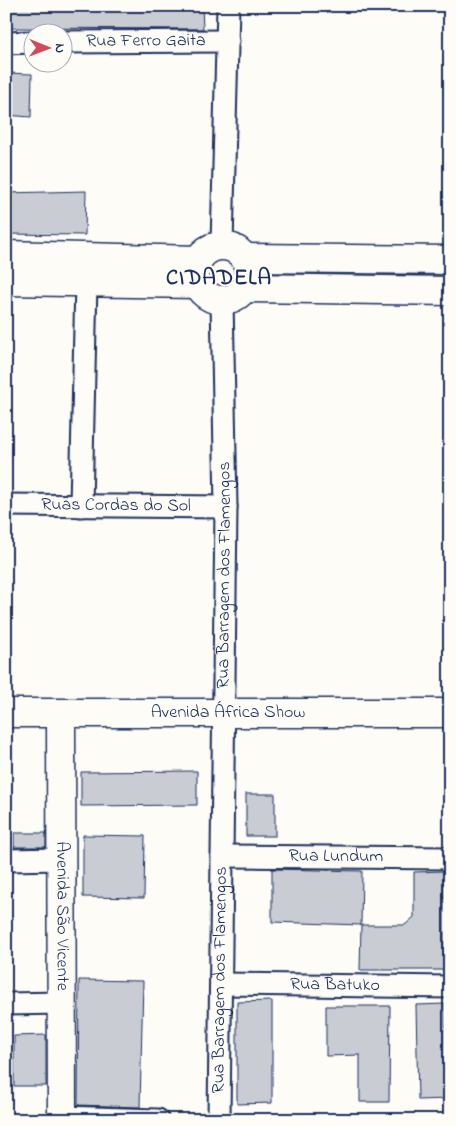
<svg xmlns="http://www.w3.org/2000/svg" width="456" height="1126" font-family="'Indie Flower',sans-serif">
	<style>
		.building { fill: #c9ccd3; stroke: #1b2f5e }
		.lines { fill: none; stroke-linecap: round; stroke-linejoin: round }
		.minor-casing { stroke: #1b2f5e; stroke-width: 25 }
		.tertiary-casing { stroke: #1b2f5e; stroke-width: 31 }
		.minor { stroke: #fdfcf7; stroke-width: 21 }
		.tertiary { stroke: #fdfcf7; stroke-width: 28 }
		.labels { text-anchor: middle; dominant-baseline: central; stroke-width: 4; stroke-linejoin: round; paint-order: stroke }
		.street-label { font-size: 18px; fill: #1b2f5e; stroke: #fdfcf7 }
		.district-label { font-size: 22px; font-weight: bold; letter-spacing: 1px; fill: #1b2f5e; stroke: #fdfcf7 }
	</style>
	<rect width="100%" height="100%" fill="#fdfcf7"/>
	<filter id="ink" filterUnits="userSpaceOnUse"><feTurbulence type="fractalNoise" baseFrequency=".02" numOctaves="2"/><feDisplacementMap in="SourceGraphic" scale="10" xChannelSelector="R" yChannelSelector="G"/><feConvolveMatrix kernelMatrix="1 2 1 2 8 2 1 2 1" color-interpolation-filters="sRGB"/></filter>
	<g filter="url(#ink)">
		<g class="building">
			<path d="M6,6H202L203,29L6,28Z"/>
			<path d="M6,73L32,74L31,117L6,115Z"/>
			<path d="M86,191L85,235L6,234V193Z"/>
			<path d="M197,771V805L81,806V772Z"/>
			<rect x="246" y="794" width="29" height="42"/>
			<rect x="14" y="833" width="32" height="14"/>
			<path d="M83,835L145,836L144,898L83,897Z"/>
			<path d="M272,869L362,871L361,925L272,922Z"/>
			<path d="M444,871V970H360L361,925H405L414,917V872Z"/>
			<path d="M79,980L143,981L140,1107L78,1105Z"/>
			<path d="M272,1001V1103L237,1104V1002Z"/>
			<path d="M445,1004L447,1099L418,1100L416,1005Z"/>
			<path d="M326,1006H390L389,1102H360V1055L326,1056Z"/>
			<path d="M46,1035V1086H14V1036Z"/>
		</g>
		<g class="lines">
			<defs>
				<g id="minor">
					<path id="s1" d="M62,42L228,41"/>
					<path d="M6,43L32,42"/>
					<path d="M222,245L228,6"/>
					<path id="s2" d="M6,505L226,507"/>
					<path d="M81,506L86,282"/>
					<path id="s3" d="M222,856L450,858"/>
					<path d="M6,860L63,859"/>
					<path id="s4" d="M221,984L450,987"/>
					<path d="M6,1004L63,1003"/>
					<path d="M62,1117L158,1120"/>
					<path id="s5" d="M219,1120L226,507L222,300"/>
				</g>
				<g id="tertiary">
					<circle cx="222" cy="273" r="27"/>
					<path d="M6,255L198,260"/>
					<path d="M245,258L450,260"/>
					<path d="M6,281L197,284"/>
					<path d="M244,288L450,291"/>
					<path id="s6" d="M6,713H450"/>
					<path id="s7" d="M61,714L62,1120"/>
				</g>
			</defs>
			<use href="#minor" class="minor-casing"/>
			<use href="#tertiary" class="tertiary-casing"/>
			<use href="#minor" class="minor"/>
			<use href="#tertiary" class="tertiary"/>
		</g>
	</g>
	<g class="labels">
		<g class="street-label">
			<text stroke="none"><textPath href="#s1" startOffset="84">Rua Ferro Gaita</textPath></text>
			<text stroke="none"><textPath href="#s2" startOffset="110">Ruas Cordas do Sol</textPath></text>
			<text stroke="none"><textPath href="#s5" startOffset="545">Rua Barragem dos Flamengos</textPath></text>
			<text stroke="none"><textPath href="#s6" startOffset="222">Avenida África Show</textPath></text>
			<text stroke="none"><textPath href="#s3" startOffset="114">Rua Lundum</textPath></text>
			<text stroke="none"><textPath href="#s7" startOffset="202">Avenida São Vicente</textPath></text>
			<text stroke="none"><textPath href="#s5" startOffset="140">Rua Barragem dos Flamengos</textPath></text>
			<text stroke="none"><textPath href="#s4" startOffset="114">Rua Batuko</textPath></text>
		</g>
		<g class="district-label">
			<text x="219" y="279">CIDADELA</text>
		</g>
	</g>
	<rect width="456" height="1126" fill="none" stroke="#fdfcf7" stroke-width="25"/>
	<rect x="12" y="12" width="431" height="1101" fill="none" stroke="#1b2f5e" stroke-width="2" filter="url(#ink)"/>
	<g transform="translate(48 48) rotate(91)"><circle r="24" fill="#fdfcf7" stroke="#a3aaba"/>
	<path d="M0-4L9 19L0 12L-9 19Z" fill="#d1495b"/>
	<text y="-8" font-size="14" font-weight="bold" text-anchor="middle" fill="#1b2f5e">N</text>
	</g>
</svg>
